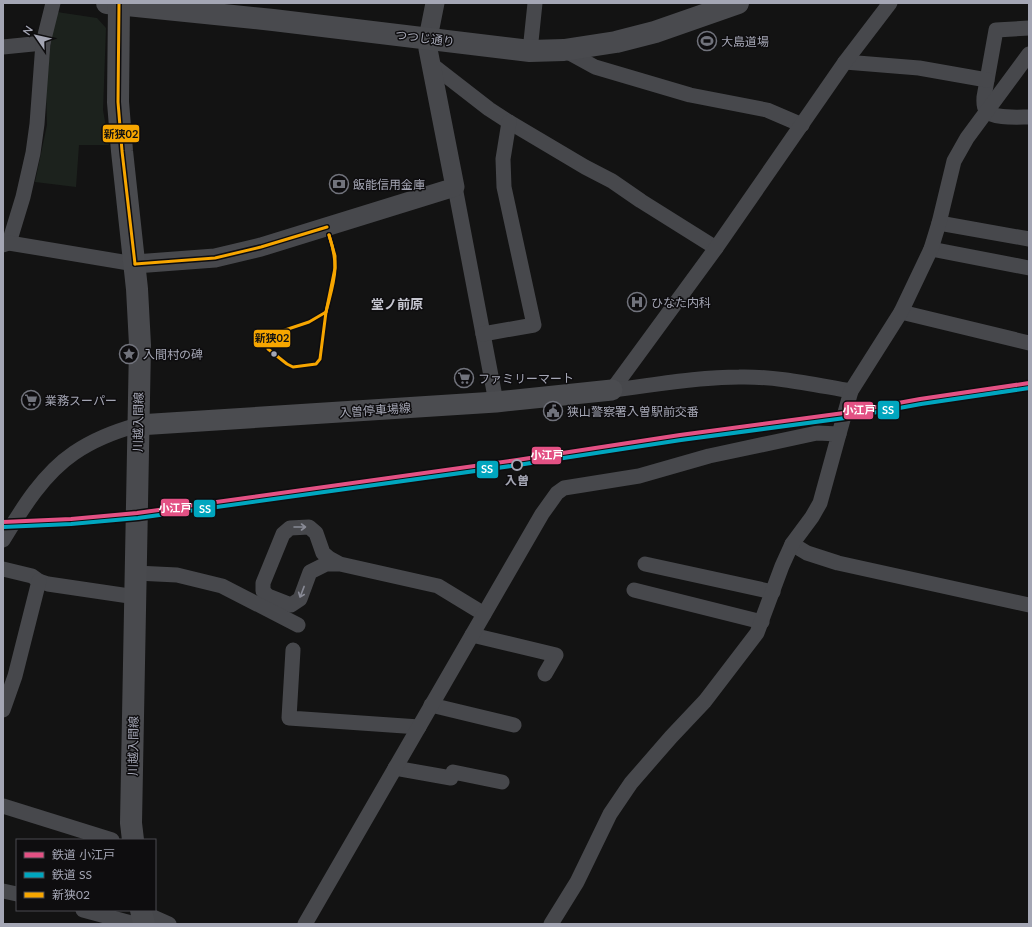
<svg xmlns="http://www.w3.org/2000/svg" width="1032" height="927" font-family="Lato,'Noto Sans JP',sans-serif">
	<style>
		.green { fill: #1c221d }
		.lines { fill: none; stroke-linecap: round; stroke-linejoin: round }
		.minor { stroke: #47484c; stroke-width: 15 }
		.tertiary { stroke: #47484c; stroke-width: 19 }
		.secondary { stroke: #4b4c50; stroke-width: 21 }
		.primary { stroke: #494a4e; stroke-width: 22 }
		.bus-1-casing { stroke: #0e0d0f; stroke-width: 6 }
		.bus-1 { stroke: #f7a600; stroke-width: 3 }
		.rail-1-casing { stroke: #0e0d0f; stroke-width: 7 }
		.rail-2-casing { stroke: #0e0d0f; stroke-width: 7 }
		.rail-1 { stroke: #e35184; stroke-width: 4 }
		.rail-2 { stroke: #00a6bf; stroke-width: 4 }
		.oneway { stroke: #888a95 }
		.bus-dot { fill: #a4a6b4; stroke: #0e0d0f; stroke-width: 1.5 }
		.stop-dot { fill: #0e0d0f; stroke: #a4a6b4; stroke-width: 2 }
		.labels { text-anchor: middle; dominant-baseline: central; stroke-width: 3; stroke-linejoin: round; paint-order: stroke }
		.street-label { font-size: 12px; fill: #a4a6b4; stroke: #0e0d0f }
		.poi-label { font-size: 12px; fill: #a4a6b4; stroke: #0e0d0f; text-anchor: start }
		.stop-label { font-size: 12px; font-weight: bold; fill: #a4a6b4; stroke: #0e0d0f }
		.neighbourhood-label { font-size: 13px; font-weight: bold; fill: #c5c6d0; stroke: #0e0d0f }
		.line-badge { stroke: #0e0d0f; stroke-width: 1.5 }
		.badge-label { font-size: 11px; text-anchor: middle; font-weight: bold; fill: #fff }
		.pale-badge-label { font-size: 11px; text-anchor: middle; font-weight: bold; fill: #111 }
	</style>
	<rect width="100%" height="100%" fill="#131313"/>
	<path class="green" d="M57,12L97,18L106,28L103,110L109,145H79L76,187L35,182L47,125L46,89L51,40Z"/>
	<g class="lines">
		<g class="minor">
			<path d="M1029,28L996,30L984,97C984,101 983,106 986,110C992,119 1018,117 1029,117"/>
			<path d="M3,47L43,43"/>
			<path d="M564,50L595,67L690,95L767,110L802,125"/>
			<path d="M530,51L535,3"/>
			<path d="M845,62L919,68L987,80"/>
			<path d="M431,64L489,109L509,122L585,167L612,181L641,201L716,248"/>
			<path d="M455,187L496,402"/>
			<path d="M939,223L1029,239"/>
			<path d="M9,243L23,197L33,153L37,124L43,43L53,3"/>
			<path d="M3,245L9,243L135,264"/>
			<path d="M931,249L1029,268"/>
			<path d="M901,312L1029,343"/>
			<path d="M483,334L534,325L504,187L503,159L509,122"/>
			<path d="M612,390L716,248L845,62L890,3"/>
			<path d="M612,390C654,385 697,377 739,377C777,376 815,385 851,391"/>
			<path d="M839,434L851,391L901,312L931,249L939,223L954,161L967,138L1029,54"/>
			<path d="M3,540C22,509 43,474 74,453C93,440 116,431 138,425"/>
			<path d="M792,544L807,553L838,563L1029,605"/>
			<path d="M340,564L329,558L323,553L316,533L309,527L290,528L283,534L263,583V591L268,596L291,605L300,599L310,572L326,564H340L438,586L484,614"/>
			<path d="M645,564L773,592"/>
			<path d="M3,569L32,576L39,581L48,584L136,597"/>
			<path d="M136,573L177,575L222,586L298,625"/>
			<path d="M634,590L762,622"/>
			<path d="M472,635L556,655L545,674"/>
			<path d="M293,650L289,718L419,727"/>
			<path d="M431,705L514,725"/>
			<path d="M3,710L15,676L39,581"/>
			<path d="M395,768L451,778L453,772L502,782"/>
			<path d="M3,806L112,840"/>
			<path d="M3,891L17,894"/>
			<path d="M83,910L135,924"/>
			<path d="M142,912L169,924"/>
			<path d="M305,924L542,514L557,493L564,488L639,476L709,456L817,433L839,434L820,503L812,517L792,544L782,566L757,633L705,701L671,737L631,783L610,814L577,882L551,924"/>
		</g>
		<path class="tertiary" d="M135,264L215,258L261,247L455,187L428,49V38L435,3"/>
		<path class="secondary" d="M138,425L496,402L612,390"/>
		<g class="primary">
			<path d="M107,3L273,20L530,51L564,50L616,42L655,32L738,3"/>
			<path d="M119,3L118,102L122,151L137,289L140,345L131,823L133,840"/>
			<path d="M141,910L144,924"/>
		</g>
		<defs>
			<g id="bus-1">
				<path d="M119,3L118,102L122,151L135,264"/>
				<path d="M135,264L215,258L261,247L327,227"/>
				<path d="M326,312L320,359L316,364L293,367L287,364L268,349V342L279,332L309,322Z"/>
				<path d="M326,312L335,268V256L329,235"/>
				<path d="M326,312C334,280 340,268 329,235"/>
			</g>
		</defs>
		<use href="#bus-1" class="bus-1-casing"/>
		<use href="#bus-1" class="bus-1"/>
		<defs>
			<path id="rail-1" d="M3,522L71,519L137,513L517,460L680,435L844,413L920,399L1029,383"/>
			<path id="rail-2" d="M3,527L71,524L138,518L518,465L681,440L845,418L921,404L1029,388"/>
		</defs>
		<use href="#rail-1" class="rail-1-casing"/>
		<use href="#rail-2" class="rail-2-casing"/>
		<use href="#rail-1" class="rail-1"/>
		<use href="#rail-2" class="rail-2"/>
	</g>
	<defs><path id="oneway-shaft" d="M-6 0H5M1.5-3L5.5 0L1.5 3" fill="none" stroke-width="1.6" stroke-linecap="round" stroke-linejoin="round"/></defs>
	<g class="oneway">
		<use href="#oneway-shaft" transform="translate(300 527)"/>
		<use href="#oneway-shaft" transform="translate(302 592) rotate(111)"/>
	</g>
	<defs>
		<symbol id="stadium-ring" viewBox="-11 -11 22 22"><circle r="9.5" fill="#0e0d0f" stroke="#71737c" stroke-width="1.5"/><path d="M0-5a6.5 5 0 1 0 0 10a6.5 5 0 1 0 0-10ZM-3.5-1.8h7v3.6h-7Z" fill="#71737c"/></symbol>
		<symbol id="bank-ring" viewBox="-11 -11 22 22"><circle r="9.5" fill="#0e0d0f" stroke="#71737c" stroke-width="1.5"/><path d="M-6-4H6V4H-6ZM0-2.3a2.3 2.3 0 1 0 0 4.6a2.3 2.3 0 1 0 0-4.6Z" fill="#71737c"/></symbol>
		<symbol id="hospital-ring" viewBox="-11 -11 22 22"><circle r="9.5" fill="#0e0d0f" stroke="#71737c" stroke-width="1.5"/><path d="M-5-5h3v3.5h4V-5h3V5h-3V1.5h-4V5h-3Z" fill="#71737c"/></symbol>
		<symbol id="sight-ring" viewBox="-11 -11 22 22"><circle r="9.5" fill="#0e0d0f" stroke="#71737c" stroke-width="1.5"/><path d="M0-6L1.8-2.2L6-1.7L2.9 1.2L3.7 5.4L0 3.3L-3.7 5.4L-2.9 1.2L-6-1.7L-1.8-2.2Z" fill="#71737c"/></symbol>
		<symbol id="supermarket-ring" viewBox="-11 -11 22 22"><circle r="9.5" fill="#0e0d0f" stroke="#71737c" stroke-width="1.5"/><path d="M-6-5.5h2.5l.6 2H6L4.5 2H-2.5L-4.4-4H-6ZM-1.5 3.2a1.3 1.3 0 1 0 .1 0ZM3 3.2a1.3 1.3 0 1 0 .1 0Z" fill="#71737c"/></symbol>
		<symbol id="civic-ring" viewBox="-11 -11 22 22"><circle r="9.5" fill="#0e0d0f" stroke="#71737c" stroke-width="1.5"/><path d="M-.6-6.5H3V-4.5H.6V-3L4-1V1h2V6H-6V1h2V-1L-.6-3ZM-1.2 2.5V6h2.4V2.5Z" fill="#71737c"/></symbol>
	</defs>
	<g fill-rule="evenodd">
		<use href="#stadium-ring" x="696" y="30" width="22" height="22"/>
		<use href="#bank-ring" x="328" y="173" width="22" height="22"/>
		<use href="#hospital-ring" x="626" y="291" width="22" height="22"/>
		<use href="#sight-ring" x="118" y="343" width="22" height="22"/>
		<use href="#supermarket-ring" x="453" y="367" width="22" height="22"/>
		<use href="#supermarket-ring" x="20" y="389" width="22" height="22"/>
		<use href="#civic-ring" x="542" y="400" width="22" height="22"/>
	</g>
	<circle class="bus-dot" cx="274" cy="354" r="3.5"/>
	<circle class="stop-dot" cx="517" cy="465" r="5"/>
	<g class="labels">
		<g class="street-label">
			<text transform="translate(425 38) rotate(7)">つつじ通り</text>
			<text transform="translate(375 410) rotate(-4)">入曽停車場線</text>
			<text transform="translate(138 422) rotate(-89)">川越入間線</text>
			<text transform="translate(133 746) rotate(-89)">川越入間線</text>
		</g>
		<g class="poi-label">
			<text x="721" y="41">大島道場</text>
			<text x="353" y="184">飯能信用金庫</text>
			<text x="651" y="302">ひなた内科</text>
			<text x="143" y="354">入間村の碑</text>
			<text x="478" y="378">ファミリーマート</text>
			<text x="45" y="400">業務スーパー</text>
			<text x="567" y="411">狭山警察署入曽駅前交番</text>
		</g>
		<g class="stop-label">
			<text x="517" y="480">入曽</text>
		</g>
		<g class="neighbourhood-label">
			<text x="397" y="304">堂ノ前原</text>
		</g>
	</g>
	<g class="line-badge">
		<rect x="102" y="124" width="38" height="19" rx="4" fill="#f7a600"/>
		<rect x="253" y="329" width="38" height="19" rx="4" fill="#f7a600"/>
		<rect x="877" y="400" width="23" height="20" rx="4" fill="#00a6bf"/>
		<rect x="843" y="401" width="31" height="19" rx="4" fill="#e35184"/>
		<rect x="531" y="446" width="31" height="19" rx="4" fill="#e35184"/>
		<rect x="476" y="460" width="23" height="19" rx="4" fill="#00a6bf"/>
		<rect x="160" y="498" width="30" height="19" rx="4" fill="#e35184"/>
		<rect x="193" y="499" width="23" height="19" rx="4" fill="#00a6bf"/>
	</g>
	<g class="badge-label">
		<text x="888" y="414">SS</text>
		<text x="859" y="414">小江戸</text>
		<text x="547" y="459">小江戸</text>
		<text x="487" y="473">SS</text>
		<text x="175" y="512">小江戸</text>
		<text x="205" y="513">SS</text>
	</g>
	<g class="pale-badge-label">
		<text x="121" y="138">新狭02</text>
		<text x="272" y="342">新狭02</text>
	</g>
	<rect width="1032" height="927" fill="none" stroke="#a4a6b4" stroke-width="8"/>
	<rect x="16" y="839" width="140" height="72" fill="#0e0d0f" stroke="#4a4a51"/>
	<rect x="24" y="852" width="20" height="6" fill="#e35184" stroke="#4a4a51"/>
	<text x="52" y="859" font-size="12" fill="#a4a6b4">鉄道 小江戸</text>
	<rect x="24" y="872" width="20" height="6" fill="#00a6bf" stroke="#4a4a51"/>
	<text x="52" y="879" font-size="12" fill="#a4a6b4">鉄道 SS</text>
	<rect x="24" y="892" width="20" height="6" fill="#f7a600" stroke="#4a4a51"/>
	<text x="52" y="899" font-size="12" fill="#a4a6b4">新狭02</text>
	<g transform="translate(36 36) rotate(304)" stroke="#0e0d0f" stroke-width="3" paint-order="stroke">
	<path d="M0-3L7 15L0 10L-7 15Z" fill="#a4a6b4"/>
	<text y="-6" font-size="11" font-weight="bold" text-anchor="middle" fill="#a4a6b4">N</text>
	</g>
</svg>
